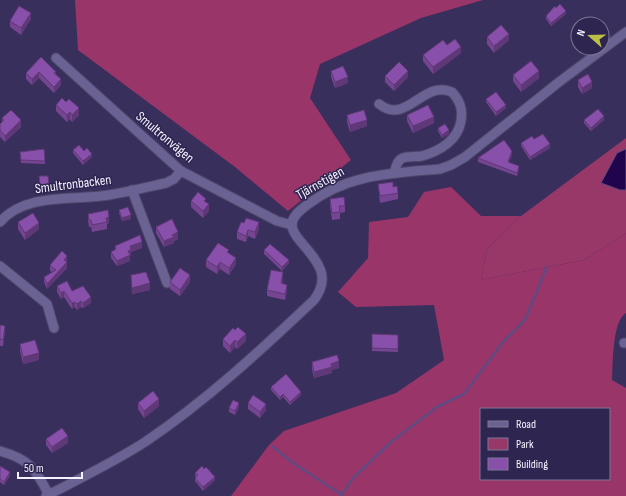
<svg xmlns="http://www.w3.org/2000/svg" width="626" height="496" font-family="'Sofia Sans Condensed',sans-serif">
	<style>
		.green { fill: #973869 }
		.forest { fill: #9a356a; fill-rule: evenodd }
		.water { fill: #20044c; stroke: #5f4b81 }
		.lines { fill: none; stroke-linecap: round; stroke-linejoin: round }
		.stream { stroke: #5f4b81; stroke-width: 2.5 }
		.minor-casing { stroke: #4f466a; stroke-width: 11 }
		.minor { stroke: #6b6294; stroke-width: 9 }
		.wall { fill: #754592 }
		.shaded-wall { fill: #5f3877 }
		.building { fill: #8850aa; stroke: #5f3877 }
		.labels { text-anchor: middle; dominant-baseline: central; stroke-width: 3; stroke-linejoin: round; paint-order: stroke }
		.street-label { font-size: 14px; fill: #f3f2fe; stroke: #2f2551 }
	</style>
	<rect width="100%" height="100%" fill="#392f5d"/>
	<path class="green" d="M626,138V149L617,153L620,190H626V233L584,260L481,280L487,249L521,216Z"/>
	<g class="forest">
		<path d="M75,0H483L421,18L320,64L310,98L351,160L288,211L235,167L78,50Z"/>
		<path d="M451,187L481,216H521L487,249L481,280L584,260L626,233V313C612,321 613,365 612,380L626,388V496H231L269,445L284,431L396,393L444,360L434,305L356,307L338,292L368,258L369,222L408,217L424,192ZM481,409H609V479H481Z"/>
	</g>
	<path class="water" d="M626,149V190H620L601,183L617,153Z"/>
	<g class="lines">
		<g class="stream">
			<path d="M272,446L293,463L342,495"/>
			<path d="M341,496L353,478L391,442L437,407L464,394L503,342L525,320L547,267"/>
		</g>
		<defs>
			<g id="minor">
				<path d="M56,58L181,171L277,221L292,225"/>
				<path d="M379,104C407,126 423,79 452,92C460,101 463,109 461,121C458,140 440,151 422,156C416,157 409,156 403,158C397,160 396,167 394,173"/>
				<path d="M132,190L167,283"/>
				<path d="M0,222C27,192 73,201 109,195C129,192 147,187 166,183L174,179L181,171"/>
				<path d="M0,266L47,304L54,328"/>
				<path d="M624,343H626"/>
				<path d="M0,451C29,459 35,468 49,495"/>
				<path d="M46,496C79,479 114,462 145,442C206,401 261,350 314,300C332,276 317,261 301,242C297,237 293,233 292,226C291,217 300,210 307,205C347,174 391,173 440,169L451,165L465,157L559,82L626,32"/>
			</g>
		</defs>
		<use href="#minor" class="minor-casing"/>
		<use href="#minor" class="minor"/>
	</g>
	<g class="wall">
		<path d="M566,14L551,26L546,19V16Z"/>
		<path d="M31,19L21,35L10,27V21Z"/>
		<path d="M487,37L509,40L494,53L487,44Z"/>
		<path d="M447,45L461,53L433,74L423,61V55Z"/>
		<path d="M41,57L56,74L61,85L54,93L39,78L32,85L26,79V73Z"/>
		<path d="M331,71L348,83L335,88L331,77Z"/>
		<path d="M513,75L539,78L521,92L513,81Z"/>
		<path d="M385,76L408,77L394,91L385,82Z"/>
		<path d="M578,80L592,88L582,94L578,87Z"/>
		<path d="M486,99L506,108L496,116L486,102Z"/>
		<path d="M66,102L79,115L72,122L70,119L67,122L56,111V105Z"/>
		<path d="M347,115L367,126L350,132L347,122Z"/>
		<path d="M407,115L434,123L413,133L407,121Z"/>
		<path d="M2,118L21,127L5,142L0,137V124L2,122Z"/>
		<path d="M584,120H604L591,131L584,123Z"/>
		<path d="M438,128L449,134L442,138L438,131Z"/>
		<path d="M534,139L550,148L530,160L521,146V143Z"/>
		<path d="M73,150L84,151L92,157L83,165L73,153Z"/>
		<path d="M20,152L45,161V164L21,163Z"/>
		<path d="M512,155L509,162L519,169L517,176L478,162V158Z"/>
		<path d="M39,180L49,186V189L40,190Z"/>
		<path d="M378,184L393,187L398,193V199L380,203Z"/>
		<path d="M330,199L345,206V212L340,213V219L332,220L330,206Z"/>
		<path d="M191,201L206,202L209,211L203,218L191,207Z"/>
		<path d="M119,210L131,219L122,221L119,213Z"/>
		<path d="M88,214L109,223L107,224V229L92,232L91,227H89L88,220Z"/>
		<path d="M18,222L39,229L25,240L18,229Z"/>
		<path d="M244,223L259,229L255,239L248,236L246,242L237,239V232Z"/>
		<path d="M156,227L178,239L174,241V243L164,247L156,233Z"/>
		<path d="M115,246L142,248L131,252V255L130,256V261L117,266L111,258V252L115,250Z"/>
		<path d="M264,250L289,263L282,271L264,254Z"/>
		<path d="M229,253L236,264L229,275L220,269L217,274L206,267V260Z"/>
		<path d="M67,256V268L47,289L44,282V277L52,272L50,271V265Z"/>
		<path d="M131,275L150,290L132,294Z"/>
		<path d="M283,279L282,284L287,291L285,300L267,296V290Z"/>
		<path d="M170,282H190L180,296L170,289Z"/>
		<path d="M57,286L72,291L91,303L83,308L81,307L77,310L75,307L72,309L64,297L61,299L57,292Z"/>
		<path d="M0,325L5,333L3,346H0Z"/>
		<path d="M372,334L398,335V352L372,351Z"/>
		<path d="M223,339L246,341L237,349L235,347L230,353L223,346Z"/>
		<path d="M20,344L39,360L23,364L20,351Z"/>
		<path d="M312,362L339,368L332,370V373L314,378L312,369Z"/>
		<path d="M271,387L301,395L290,405L283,397L280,400L271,390Z"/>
		<path d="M138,403L159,406L144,418L138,409Z"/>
		<path d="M248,403L266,410L260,418L248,409Z"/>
		<path d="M239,407L235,415L229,412V408Z"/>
		<path d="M46,439L68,443L52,453L46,445Z"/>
		<path d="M0,466L10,476L4,485L0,482Z"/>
		<path d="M204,469L215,480L203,491L195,481V478L196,477L195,476V473Z"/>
	</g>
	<g class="shaded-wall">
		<path d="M566,11V14L551,26V23Z"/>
		<path d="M31,13V19L21,35V28Z"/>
		<path d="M509,34V40L494,53V46Z"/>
		<path d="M461,47V53L433,74V67Z"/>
		<path d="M408,71V77L394,91V85Z"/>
		<path d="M539,71V78L521,92V85Z"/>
		<path d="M39,72V78L32,85V79Z"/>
		<path d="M348,77V83L335,88V82Z"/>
		<path d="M61,79V85L54,93V87Z"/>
		<path d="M592,82V88L582,94V88Z"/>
		<path d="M506,105V108L496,116V112Z"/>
		<path d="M79,108V115L72,122V115Z"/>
		<path d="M70,112V119L67,122V115Z"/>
		<path d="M604,116V120L591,131V128Z"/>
		<path d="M434,117V123L413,133V126Z"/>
		<path d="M21,120V127L5,142V136Z"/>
		<path d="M367,120V126L350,132V125Z"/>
		<path d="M449,130V134L442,138V135Z"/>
		<path d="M550,144V148L530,160V157Z"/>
		<path d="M512,151V155L508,165V162Z"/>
		<path d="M92,154V157L83,165V161Z"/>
		<path d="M519,166V169L517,176V173Z"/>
		<path d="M209,204V211L203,218V211Z"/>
		<path d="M131,215V219L122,221V218Z"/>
		<path d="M109,217V223L107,224L106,218Z"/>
		<path d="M259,222V229L255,239V232Z"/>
		<path d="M39,223V229L25,240V233Z"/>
		<path d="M248,230V236L246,242V236Z"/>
		<path d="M178,232V239L174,241V243L164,247V241L172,235Z"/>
		<path d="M142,242V248L131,252V255L130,256V261L117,266V261L128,251L130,246Z"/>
		<path d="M67,256V268L47,289V284Z"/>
		<path d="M236,258V264L229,275V268Z"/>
		<path d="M289,260V263L282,271V267Z"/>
		<path d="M220,262V269L217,274V267Z"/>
		<path d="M283,272V279L281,290V283Z"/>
		<path d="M190,275V282L180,296V290Z"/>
		<path d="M150,283V290L132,294V288Z"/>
		<path d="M287,285V291L285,300V294Z"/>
		<path d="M64,291V297L61,299V293Z"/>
		<path d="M91,297V303L83,308V303Z"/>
		<path d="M81,301V307L77,310V304Z"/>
		<path d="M75,302V307L72,309V303Z"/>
		<path d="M5,326V333L3,346V340Z"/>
		<path d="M246,334V341L237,349V342Z"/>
		<path d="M235,340V347L230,353V346Z"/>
		<path d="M39,353V360L23,364V357Z"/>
		<path d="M339,361V368L332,370V373L314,378V372L331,364Z"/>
		<path d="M301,392V395L290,405V402Z"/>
		<path d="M283,394V397L280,400V397Z"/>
		<path d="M159,399V406L144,418V411Z"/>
		<path d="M239,403V407L235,415V411Z"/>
		<path d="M266,404V410L260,418V412Z"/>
		<path d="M68,436V443L52,453V447Z"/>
		<path d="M10,472V476L4,485V482Z"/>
		<path d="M215,477V480L203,491V487Z"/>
	</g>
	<g class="building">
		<path d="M560,4L566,11L551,23L546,16L555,6L556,8Z"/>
		<path d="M19,6L31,13L21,28L10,21Z"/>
		<path d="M501,25L509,34L494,46L487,37Z"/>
		<path d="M455,39L461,47L433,67L423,55L443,40L447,45Z"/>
		<path d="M41,57L56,72L54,73L61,79L54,87L39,72L32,79L26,73Z"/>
		<path d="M531,61L539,71L521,85L513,75Z"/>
		<path d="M399,62L408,71L394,85L385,76Z"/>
		<path d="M343,66L348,77L335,82L331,71Z"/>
		<path d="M588,74L592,82L582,88L578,80Z"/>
		<path d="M496,92L506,105L496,112L486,99Z"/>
		<path d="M62,98L66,102L69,99L79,108L72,115L70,112L67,115L56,105Z"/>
		<path d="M428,105L434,117L413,126L407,115Z"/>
		<path d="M598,109L604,116L591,128L584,120Z"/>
		<path d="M11,110L21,120L5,136L0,130V124L4,120L2,118Z"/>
		<path d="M364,110L367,120L350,125L347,115Z"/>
		<path d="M445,124L449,130L442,135L438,128Z"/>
		<path d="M543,134L550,144L530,157L521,143L532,136L534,139Z"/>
		<path d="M504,140L512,151L508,162L519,166L517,173L478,158Z"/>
		<path d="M79,145L84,151L87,148L92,154L83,161L73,150Z"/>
		<path d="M44,149L45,161L21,160L20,152Z"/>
		<path d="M39,176H48L49,186L40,187Z"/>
		<path d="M393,182V187L397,186L398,193L380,196L378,184Z"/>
		<path d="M198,192L206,199L204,201L209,204L203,211L191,201Z"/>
		<path d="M344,197L345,206H339L340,212L332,213L330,199Z"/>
		<path d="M128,207L131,215L122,218L119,210Z"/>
		<path d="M108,210L109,217L106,218L107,222L92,225L91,220H89L88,214Z"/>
		<path d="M33,213L39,223L25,233L18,222Z"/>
		<path d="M246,218L259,222L255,232L248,230L246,236L237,232L241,222L244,223Z"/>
		<path d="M172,219L178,232L172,235L174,237L164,241L156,227Z"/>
		<path d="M140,235L142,242L130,246L131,250L128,251L130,255L117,261L111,252L116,249L115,246Z"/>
		<path d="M218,243L229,250L227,252L236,258L229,268L220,262L217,267L206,260Z"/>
		<path d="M270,244L289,260L282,267L264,250Z"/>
		<path d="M62,251L67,256L64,260L67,262L47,284L44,277L56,270L50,265Z"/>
		<path d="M180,268L190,275L180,290L170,282Z"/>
		<path d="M271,270L283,272L281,283L287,285L285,294L267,290Z"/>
		<path d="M146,272L150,283L132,288L131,275Z"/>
		<path d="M67,281L72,291L83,286L91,297L83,303L81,301L77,304L75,302L72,303L64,291L61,293L57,286Z"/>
		<path d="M0,325L5,326L3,340L0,339Z"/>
		<path d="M238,327L246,334L237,342L235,340L230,346L223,339L233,328L235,330Z"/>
		<path d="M372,334L398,335V349L372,348Z"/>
		<path d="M35,340L39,353L23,357L20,344Z"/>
		<path d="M337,355L339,361L331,364L332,367L314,372L312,362Z"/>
		<path d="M286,374L301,392L290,402L283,394L280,397L271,387Z"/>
		<path d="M153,391L159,399L144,411L138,403Z"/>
		<path d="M253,395L266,404L260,412L248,403Z"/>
		<path d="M233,400L239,403L235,411L229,408Z"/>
		<path d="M62,428L68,436L52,447L46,439Z"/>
		<path d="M0,466L10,472L4,482L0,479Z"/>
		<path d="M202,466L204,469L206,467L215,477L203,487L195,478L198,475L195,473Z"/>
	</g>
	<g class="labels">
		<g class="street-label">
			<text transform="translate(165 137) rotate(40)">Smultronvägen</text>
			<text transform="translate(320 183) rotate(-29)">Tjärnstigen</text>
			<text transform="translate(73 184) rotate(-7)">Smultronbacken</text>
		</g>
	</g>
	<rect x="480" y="408" width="130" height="72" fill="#2f2551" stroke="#7d7796"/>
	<rect x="488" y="421" width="20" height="6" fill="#6b6294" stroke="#7d7796"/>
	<text x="516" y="428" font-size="12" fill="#f3f2fe">Road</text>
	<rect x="488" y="438" width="20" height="12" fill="#973869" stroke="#7d7796"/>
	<text x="516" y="448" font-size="12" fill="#f3f2fe">Park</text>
	<rect x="488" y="458" width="20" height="12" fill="#8850aa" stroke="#7d7796"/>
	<text x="516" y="468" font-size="12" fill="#f3f2fe">Building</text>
	<g transform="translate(590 36) rotate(290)"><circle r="19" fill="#2f2551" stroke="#7d7796"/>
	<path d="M0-3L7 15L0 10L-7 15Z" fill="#bbc045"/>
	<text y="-6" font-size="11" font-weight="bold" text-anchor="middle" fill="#f3f2fe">N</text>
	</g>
	<path d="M18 472v6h64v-6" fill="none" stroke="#f3f2fe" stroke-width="2"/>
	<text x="24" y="472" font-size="12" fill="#f3f2fe" stroke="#2f2551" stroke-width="3" paint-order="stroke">50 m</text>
</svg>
